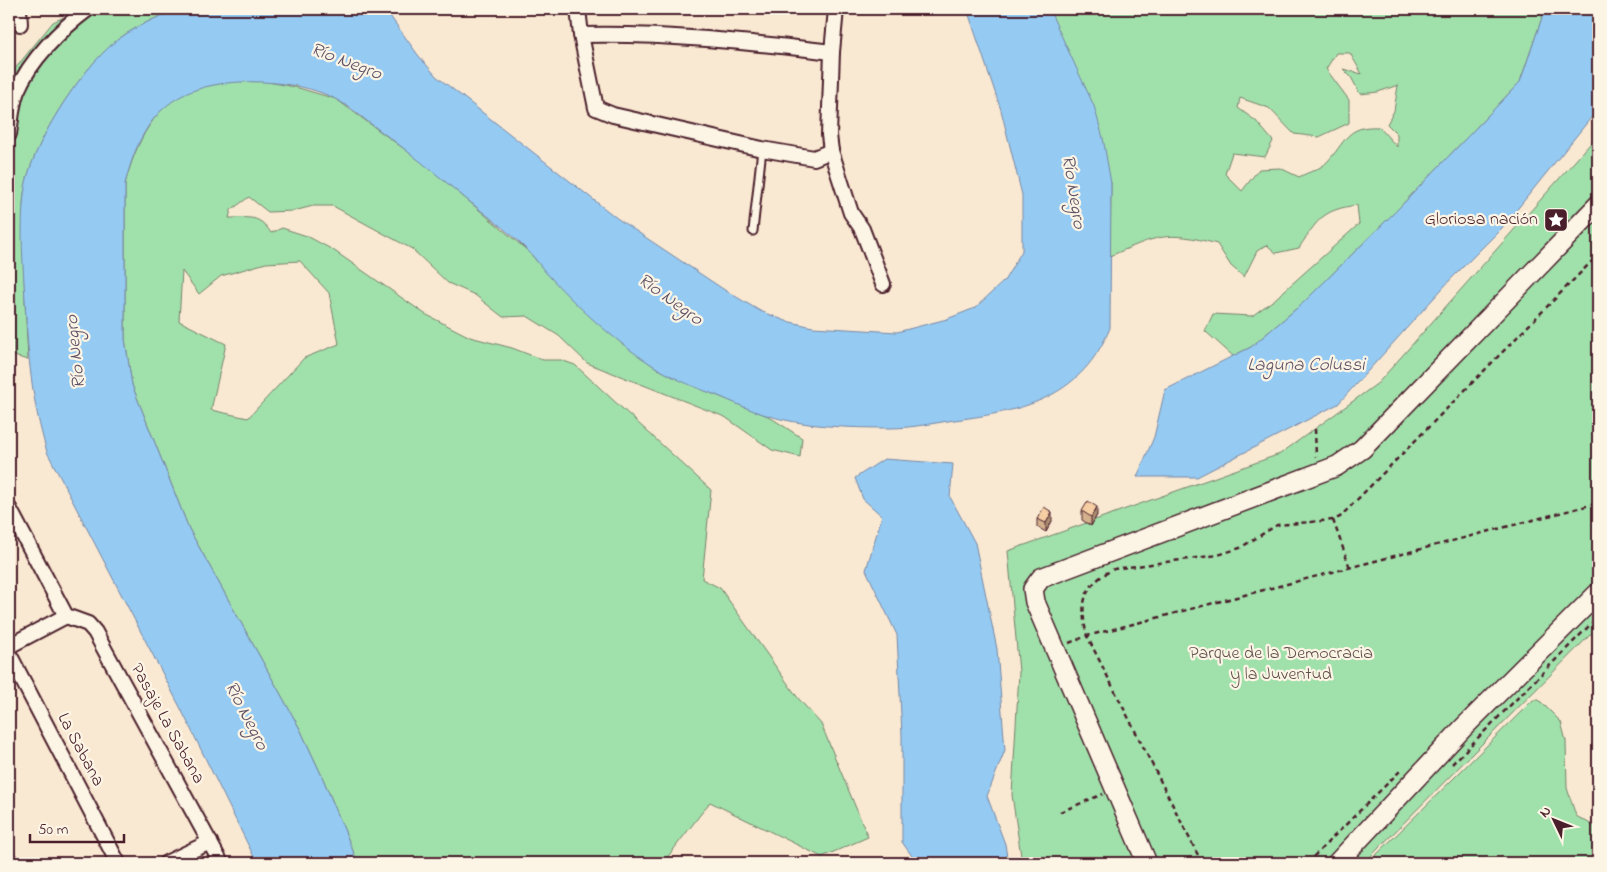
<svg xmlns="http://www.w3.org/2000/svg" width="1607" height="872" font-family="'Indie Flower',sans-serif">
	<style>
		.green { fill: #a0e1ab; stroke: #75806b; fill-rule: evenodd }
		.water { fill: #95cbf3; stroke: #7786a3 }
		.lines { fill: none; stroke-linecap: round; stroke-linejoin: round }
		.lane-casing { stroke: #4a1f2b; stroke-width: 11 }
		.street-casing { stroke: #4a1f2b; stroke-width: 18 }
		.secondary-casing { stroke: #4a1f2b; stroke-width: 22 }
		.path { stroke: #4a1f2b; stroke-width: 2.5; stroke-dasharray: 5 4; stroke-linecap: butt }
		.lane { stroke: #fcf5e5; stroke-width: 7 }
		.street { stroke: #fcf5e5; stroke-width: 14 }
		.secondary { stroke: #fcf5e5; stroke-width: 19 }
		.wall { fill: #d3b18d; stroke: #4a1f2b }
		.shaded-wall { fill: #ac9073; stroke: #4a1f2b }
		.building { fill: #f5cea4; stroke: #4a1f2b }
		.labels { text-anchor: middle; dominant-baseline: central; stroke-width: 4.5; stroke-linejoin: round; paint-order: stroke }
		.poi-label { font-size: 18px; fill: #4a1f2b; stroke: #fcf5e5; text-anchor: end }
		.park-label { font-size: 18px; fill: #60504b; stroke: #fcf5e5 }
		.street-label { font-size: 18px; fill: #4a1f2b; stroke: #fcf5e5 }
		.water-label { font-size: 19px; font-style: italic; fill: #605367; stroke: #fcf5e5 }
	</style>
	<rect width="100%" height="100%" fill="#fae9d2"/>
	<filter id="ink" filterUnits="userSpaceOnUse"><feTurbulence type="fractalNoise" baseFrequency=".02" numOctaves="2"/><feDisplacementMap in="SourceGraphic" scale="10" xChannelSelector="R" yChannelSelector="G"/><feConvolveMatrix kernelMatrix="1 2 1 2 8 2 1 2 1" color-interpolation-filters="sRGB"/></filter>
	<g filter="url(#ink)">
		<g class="green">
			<path d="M82,9H176C156,18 134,27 116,41C80,70 29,147 24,194C22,207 24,222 24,235C23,277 26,318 28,360L14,356L9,289V76L53,22Z"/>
			<path d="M1049,9H1545L1520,82L1397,210L1303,303L1251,347L1233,356L1205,331L1213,314L1252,316L1275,299L1359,224L1357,205C1322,210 1318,219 1299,248L1276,253L1267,245L1257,251L1244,277L1231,266L1217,244C1166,230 1157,236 1110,256L1111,183L1065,47ZM1336,53H1350L1362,74L1343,69L1351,77L1360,94L1378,92L1398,85L1394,111L1387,124L1397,134V147L1379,127C1346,125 1346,142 1327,162C1321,169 1308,172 1299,177L1280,168L1259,169L1242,191L1225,174L1232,153L1265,157L1273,141L1256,121L1238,108L1240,98L1269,108L1294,134L1319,137L1349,123V100L1326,69Z"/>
			<path d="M231,81H263L295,87L336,99L422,162L528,251L552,279L637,354L658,369L701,389L768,416L802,438L800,457L772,450L725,417L587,363L559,336L527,316L503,317L475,295L448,283L412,249L333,206H313L294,211L268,212L249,197L231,210L229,218C249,218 259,214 271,233L282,228L307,236L333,250L425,314L470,337L512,348L543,360H561L575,365L711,490L702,579L720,588L798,698L821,724L868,837L822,857L710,802L663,863H358L321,774L300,729L189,529L132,385L125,339V184C135,145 155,100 197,88C208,85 220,84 231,81ZM300,261L329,293L339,344L304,358L248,418L211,410L226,344L179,321L182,271L199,294L221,276L266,263Z"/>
			<path d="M1598,135V627L1364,863H1022L1012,795L1019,672L1008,551L1280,454L1378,383Z"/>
			<path d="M1533,700H1539L1561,722L1566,741L1567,788L1576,816L1596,827L1598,824V863H1368Z"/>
		</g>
		<g class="water">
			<path d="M176,9H385L418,55L436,76L618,219L723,289L760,311L786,321L813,327L897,332L947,319L975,308L1004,281L1022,251V195L1001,110L967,9H1049L1094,106L1103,138L1111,183L1110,328C1082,395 1029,410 962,419C938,422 914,428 891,428C852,428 803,427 766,415C749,410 733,402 716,395C696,388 675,379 657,368C622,347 579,309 552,279C543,271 537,260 529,252C510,232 486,215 465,198C434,172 403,147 371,124C360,116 349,106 337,100C306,82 249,78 214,85C159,95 138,132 125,184V339L132,385L189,529L300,729L321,774L358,863H257L180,707L47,452C31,398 28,356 25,300C23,265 20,228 24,194C29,147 80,70 116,41C134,27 156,18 176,9Z"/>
			<path d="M1545,9H1598V106L1594,114L1502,228L1451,279L1338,404L1197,477H1137L1154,437L1165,390L1251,347L1303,303L1397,210L1520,82Z"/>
			<path d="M884,459L953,464L950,497L975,543L997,649L1005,750L987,796L1005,844L1008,863H917L902,842V735L897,635L866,570L882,516L863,499L855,478Z"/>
		</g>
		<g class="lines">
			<defs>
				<path id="lane" d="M753,231L762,149"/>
				<g id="street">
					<path d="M19,9L20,24"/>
					<path d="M578,9L581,35L596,108L613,115L762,149L814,158L831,151"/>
					<path d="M836,9L832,52L829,135L831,151L851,213L862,229L883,284"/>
					<path d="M581,35C665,33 748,42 832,52"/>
					<path d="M9,134C11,120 12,104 17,91C30,60 61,29 88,9"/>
					<path d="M9,508L66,616"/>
					<path d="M66,616L88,624L95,632L221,863"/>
					<path d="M9,646L66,616"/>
					<path d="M9,654L118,863"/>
					<path d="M9,860L10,863"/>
					<path d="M166,863L210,842"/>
				</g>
				<g id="secondary">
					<path d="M1147,863L1035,602L1033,589L1041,578L1337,466L1362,449L1598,205"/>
					<path d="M1337,863L1463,728L1598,593"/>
				</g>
			</defs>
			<use href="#lane" class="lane-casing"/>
			<use href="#street" class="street-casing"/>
			<use href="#secondary" class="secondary-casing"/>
			<g class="path">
				<path d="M1315,429L1316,457"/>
				<path d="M1333,520L1350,568"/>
				<path d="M1069,643L1087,636L1598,503"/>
				<path d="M1452,764L1598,617"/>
				<path d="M1060,812L1103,794"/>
				<path d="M1202,863L1087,636C1079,603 1083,585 1114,569L1218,555L1240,548L1277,525L1333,520L1340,517L1598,255"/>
				<path d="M1307,863L1402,769"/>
			</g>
			<use href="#lane" class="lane"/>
			<use href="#street" class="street"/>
			<use href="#secondary" class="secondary"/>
		</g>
		<g class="wall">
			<path d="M1082,511L1097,515L1091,526L1082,520Z"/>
			<path d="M1037,519L1052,521L1046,532L1037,527Z"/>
		</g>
		<g class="shaded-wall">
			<path d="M1097,507V515L1091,526V517Z"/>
			<path d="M1052,512V521L1046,532V523Z"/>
		</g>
		<g class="building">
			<path d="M1088,501L1097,507L1091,517L1082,511Z"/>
			<path d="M1044,507L1052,512L1046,523L1037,519Z"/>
		</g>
	</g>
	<defs>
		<symbol id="sight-square" viewBox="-11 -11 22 22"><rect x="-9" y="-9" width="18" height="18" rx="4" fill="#4a1f2b" stroke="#fcf5e5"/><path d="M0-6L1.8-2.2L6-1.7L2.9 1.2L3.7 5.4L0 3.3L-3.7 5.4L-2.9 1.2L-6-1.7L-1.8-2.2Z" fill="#fff"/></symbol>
	</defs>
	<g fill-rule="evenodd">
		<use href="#sight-square" x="1542" y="206" width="28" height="28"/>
	</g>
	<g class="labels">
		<g class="poi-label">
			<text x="1538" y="220">Gloriosa nación</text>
		</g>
		<g class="park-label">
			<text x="1281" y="654">Parque de la Democracia<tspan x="1281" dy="21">y la Juventud</tspan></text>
		</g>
		<g class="street-label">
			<text transform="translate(167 724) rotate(61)">Pasaje La Sabana</text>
			<text transform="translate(80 750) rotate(62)">La Sabana</text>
		</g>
		<g class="water-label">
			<text transform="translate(346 62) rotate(21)">Río Negro</text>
			<text transform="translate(1073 192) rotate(81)">Río Negro</text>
			<text transform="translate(670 300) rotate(36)">Río Negro</text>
			<text transform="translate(76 352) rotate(-96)">Río Negro</text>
			<text x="1306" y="365">Laguna Colussi</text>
			<text transform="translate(246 716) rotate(63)">Río Negro</text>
		</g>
	</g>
	<rect width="1607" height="872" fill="none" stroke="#fcf5e5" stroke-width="30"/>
	<rect x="15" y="15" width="1577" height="842" fill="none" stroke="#4a1f2b" stroke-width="2" filter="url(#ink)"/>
	<g transform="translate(1554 820) rotate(313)" stroke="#fcf5e5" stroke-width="4" paint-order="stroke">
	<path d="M0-4L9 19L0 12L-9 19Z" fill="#4a1f2b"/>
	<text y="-8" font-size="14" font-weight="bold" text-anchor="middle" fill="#4a1f2b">N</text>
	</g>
	<path d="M30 834v8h94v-8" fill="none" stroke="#4a1f2b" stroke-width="2.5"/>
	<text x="38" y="834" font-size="15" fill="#4a1f2b" stroke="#fcf5e5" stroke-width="4" paint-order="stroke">50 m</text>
</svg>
